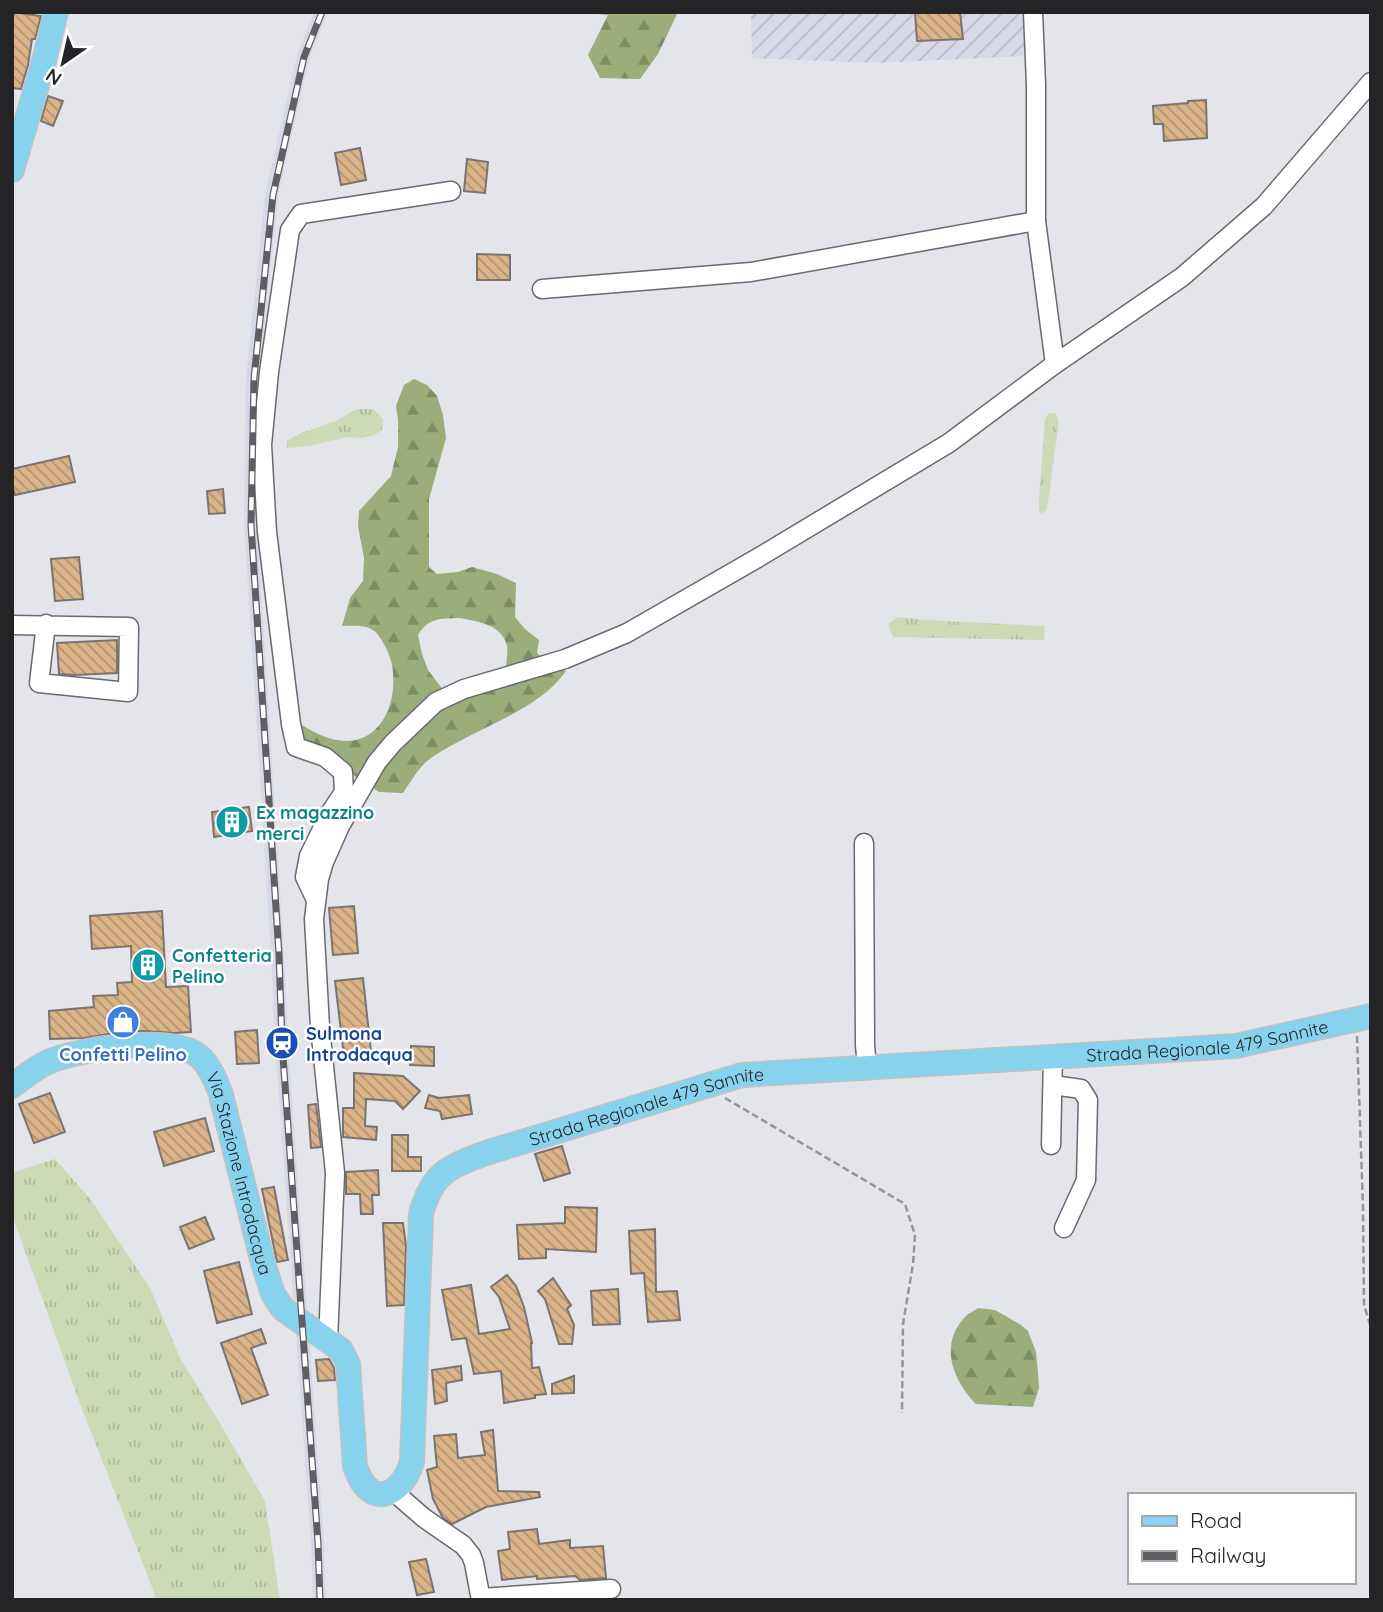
<svg xmlns="http://www.w3.org/2000/svg" width="1383" height="1612" font-family="Quicksand,sans-serif">
	<style>
		.built { fill: #d8d9e7 }
		.industrial { fill: url(#industrial-furrows) }
		.grass { fill: url(#grass-tufts) }
		.forest { fill: url(#forest-firs); fill-rule: evenodd }
		.building { fill: url(#building-back-hatch); stroke: #79746f; stroke-width: 2 }
		.lines { fill: none; stroke-linecap: round; stroke-linejoin: round }
		.minor-casing { stroke: #69696f; stroke-width: 21 }
		.major-casing { stroke: #c2c2c3; stroke-width: 26 }
		.path { stroke: #949499; stroke-width: 2.5; stroke-dasharray: 7 3.5; stroke-linecap: butt }
		.minor { stroke: #fff; stroke-width: 18 }
		.major { stroke: #87d3ee; stroke-width: 23 }
		.rail-casing { stroke: #5f5f63; stroke-width: 7 }
		.rail { stroke: #fff; stroke-width: 4.5; stroke-dasharray: 13; stroke-linecap: butt }
		.labels { text-anchor: middle; dominant-baseline: central; stroke-width: 5; stroke-linejoin: round; paint-order: stroke }
		.culture-label { font-size: 18px; font-weight: bold; fill: #0d838f; stroke: #fff; text-anchor: start }
		.transit-label { font-size: 18px; font-weight: bold; fill: #164399; stroke: #fff; text-anchor: start }
		.street-label { font-size: 18px; fill: #242427; stroke: #fff }
		.shop-label { font-size: 18px; font-weight: bold; fill: #366cbe; stroke: #fff }
	</style>
	<defs>
		<pattern id="industrial-furrows" width="10" height="10" patternUnits="userSpaceOnUse" patternTransform="scale(1.75)"><rect width="10" height="10" fill="#d8d9e7"/><path d="M-1 1l2-2M0 10L10 0M9 11l2-2" fill="none" stroke="#b9bac6"/></pattern>
		<pattern id="grass-tufts" width="24" height="20" patternUnits="userSpaceOnUse" patternTransform="scale(1.75)"><rect width="24" height="20" fill="#ccdab6"/><path d="M3 7l-1-3M5 7V3M7 7l1-3M15 17l-1-3M17 17v-4M19 17l1-3" fill="none" stroke="#afbb9c"/></pattern>
		<pattern id="forest-firs" width="22" height="20" patternUnits="userSpaceOnUse" patternTransform="scale(1.75)"><rect width="22" height="20" fill="#9bad7a"/><path d="M5 1l3.5 6h-7zM16 11l3.5 6h-7z" fill="#7e8d64"/></pattern>
		<pattern id="building-back-hatch" width="6" height="6" patternUnits="userSpaceOnUse" patternTransform="scale(1.75)"><rect width="6" height="6" fill="#dab488"/><path d="M-1 5l2 2M0 0l6 6M5-1l2 2" fill="none" stroke="#b1926f"/></pattern>
	</defs>
	<rect width="100%" height="100%" fill="#e4e4eb"/>
	<path class="built" d="M314,12H328L309,59L278,196L259,378L257,524L284,954L288,1043L324,1542L326,1600H313L311,1543L275,1043L271,954L244,525L246,378L265,194L297,55Z"/>
	<path class="industrial" d="M751,12H1023L1024,56L880,63L752,58Z"/>
	<g class="grass">
		<path d="M356,409H373L383,419L382,430L372,436L361,438L348,437L309,446L287,448V441L301,433L336,421Z"/>
		<path d="M1049,413H1055L1058,419V427L1047,509L1042,514L1039,510V497L1045,419Z"/>
		<path d="M898,617L926,620L1045,626L1044,640L893,637L888,624Z"/>
		<path d="M55,1159L91,1200L150,1288L180,1358L218,1420L265,1501L280,1600H156L152,1587L82,1409L12,1215V1173Z"/>
	</g>
	<g class="forest">
		<path d="M576,12H678L658,54L640,79L600,78L588,55L608,15Z"/>
		<path d="M414,379L427,385L437,396L443,415L446,438L429,499V567L437,574L458,572L472,567L497,574L516,583L515,617L525,629L539,640L537,653L545,660L566,671C541,706 496,721 458,742C447,748 431,756 422,766C415,774 409,784 403,793L379,792L357,778L343,764L311,747L304,740L300,724C313,732 330,741 346,741C391,741 403,680 386,648C382,640 377,631 369,628C362,625 349,626 342,626L350,598L363,581L364,558L358,526L359,511L391,476L398,447V420L396,406L404,385ZM459,618C477,621 503,625 507,646C508,653 506,663 506,670L444,691L428,670L422,654L418,635C429,617 440,619 459,618Z"/>
		<path d="M978,1308L995,1310L1021,1325L1028,1331L1036,1352L1038,1373L1039,1388L1033,1407L976,1404C953,1380 939,1346 964,1318C967,1314 974,1311 978,1308Z"/>
	</g>
	<g class="building">
		<path d="M12,12L41,16L35,39H32L28,65L21,89L12,88Z"/>
		<path d="M927,12H960L963,39L917,41L915,13Z"/>
		<path d="M48,96L63,101L53,126L41,121Z"/>
		<path d="M1206,100L1207,138L1164,141L1163,124H1154L1153,106L1188,103V101Z"/>
		<path d="M360,148L366,180L341,185L335,153Z"/>
		<path d="M467,159L488,162L485,193L464,191Z"/>
		<path d="M477,254L510,255V280H477Z"/>
		<path d="M69,456L75,482L15,495L12,485V469Z"/>
		<path d="M223,489L225,513L209,514L207,491Z"/>
		<path d="M79,557L83,599L55,601L51,559Z"/>
		<path d="M117,640V673L74,675L59,674L57,643Z"/>
		<path d="M249,807L252,831L214,837L212,812Z"/>
		<path d="M354,906L358,953L333,955L329,908Z"/>
		<path d="M162,911L166,987L188,986L191,1032L174,1033L144,1031L121,1032L84,1038L50,1039L49,1011L94,1007L93,996L118,995L117,983L132,982L131,946L92,949L90,916Z"/>
		<path d="M363,978L371,1052L344,1056L335,981Z"/>
		<path d="M257,1030L259,1063L237,1064L235,1032Z"/>
		<path d="M411,1046L434,1047V1066L410,1065Z"/>
		<path d="M354,1073L403,1076L420,1091L403,1109L395,1101L366,1099L365,1126L377,1127L376,1140L343,1137V1108H354Z"/>
		<path d="M50,1093L65,1132L34,1143L19,1104Z"/>
		<path d="M429,1095L439,1098L469,1095L472,1114L442,1119L440,1111L425,1108Z"/>
		<path d="M316,1104L321,1147L311,1148L308,1105Z"/>
		<path d="M205,1118L214,1151L164,1166L154,1132Z"/>
		<path d="M392,1135H408V1157H421V1171H392Z"/>
		<path d="M562,1146L570,1173L544,1181L535,1154Z"/>
		<path d="M378,1170L379,1195H372L373,1214H361L360,1194H346V1172Z"/>
		<path d="M274,1187L288,1260L277,1262L262,1189Z"/>
		<path d="M565,1207L597,1208L596,1252L546,1249V1258L519,1259L517,1225L565,1223Z"/>
		<path d="M205,1217L214,1239L189,1249L180,1227Z"/>
		<path d="M383,1223H403L406,1246L404,1305L387,1306Z"/>
		<path d="M655,1229L656,1292L677,1291L680,1320L648,1322L644,1273L631,1274L629,1231Z"/>
		<path d="M239,1262L252,1314L217,1323L204,1271Z"/>
		<path d="M507,1275L516,1286L524,1307L532,1343H531L532,1368L539,1367L546,1394L535,1395V1398L504,1403L501,1371L474,1374L466,1338L452,1340L442,1290L471,1285L479,1334L510,1329L499,1297L491,1287Z"/>
		<path d="M553,1278L571,1305L567,1309L574,1325L572,1344H559L545,1299L538,1291Z"/>
		<path d="M618,1289L620,1324L593,1325L591,1291Z"/>
		<path d="M261,1329L266,1343L251,1348L268,1395L242,1404L221,1343Z"/>
		<path d="M329,1359L334,1368L335,1380L318,1381L316,1360Z"/>
		<path d="M461,1366L462,1380L446,1383L447,1401L435,1404L432,1370Z"/>
		<path d="M574,1376V1393L552,1394V1384Z"/>
		<path d="M493,1430L498,1491L539,1492L540,1497L486,1507L452,1524L443,1518L433,1499L427,1470L437,1467L434,1436L456,1434L458,1458L485,1455L481,1432Z"/>
		<path d="M537,1529L539,1544L570,1540V1548L603,1546L606,1578L580,1580L575,1576L537,1579V1576L502,1580L498,1551L510,1549L508,1532Z"/>
		<path d="M426,1559L434,1592L417,1595L409,1562Z"/>
	</g>
	<g class="lines">
		<defs>
			<g id="minor">
				<path d="M1033,12L1036,85V221L1055,364"/>
				<path d="M542,289L751,272L1036,221"/>
				<path d="M12,625L129,627L128,692L39,683L46,624"/>
				<path d="M864,843L865,1045L867,1067"/>
				<path d="M316,900L305,877L309,856L330,813L344,792L343,772L325,757L296,747L291,724L267,532L262,445L269,372L290,230L301,214L451,191"/>
				<path d="M1053,1085L1081,1089L1088,1100L1086,1180L1064,1228"/>
				<path d="M1051,1145L1053,1056"/>
				<path d="M328,1341L335,1173L320,1027L314,919L319,879L324,862L340,826L377,762L393,743L436,702L464,689L565,659L627,633L761,556L949,443L1055,364L1182,277L1264,206L1371,82"/>
				<path d="M394,1492L424,1518L463,1545L471,1555L474,1563L481,1600"/>
				<path d="M481,1598L611,1589"/>
			</g>
			<g id="major">
				<path d="M12,170L44,61L56,12"/>
				<path id="s1" d="M12,1086C24,1077 35,1068 48,1062C78,1049 168,1035 196,1054C209,1063 216,1080 221,1095L263,1263L273,1294L283,1309L341,1350L348,1364L355,1466C368,1508 400,1500 412,1462L421,1214C432,1172 450,1166 489,1152L742,1075L1236,1046L1371,1016"/>
			</g>
		</defs>
		<use href="#minor" class="minor-casing"/>
		<use href="#major" class="major-casing"/>
		<g class="path">
			<path d="M1357,1036L1363,1207L1364,1305L1371,1328"/>
			<path d="M725,1098L905,1204L915,1235L913,1264L903,1324L902,1413"/>
		</g>
		<use href="#minor" class="minor"/>
		<use href="#major" class="major"/>
		<defs>
			<path id="rail" d="M320,1600L318,1543L282,1043L279,954L251,525L254,378L273,195L304,57L322,12"/>
		</defs>
		<use href="#rail" class="rail-casing"/>
		<use href="#rail" class="rail"/>
	</g>
	<defs>
		<symbol id="building-disc" viewBox="-11 -11 22 22"><circle r="9.5" fill="#0f9aa8" stroke="#fff"/><path d="M-4-6H4V6H1V3H-1V6H-4ZM-2.5-4.3h1.7v1.8h-1.7ZM.8-4.3h1.7v1.8H.8ZM-2.5-1h1.7V.8h-1.7ZM.8-1h1.7V.8H.8Z" fill="#fff"/></symbol>
		<symbol id="shop-disc" viewBox="-11 -11 22 22"><circle r="9.5" fill="#3f7fe0" stroke="#fff"/><path d="M-5-2.5h2.3a2.7 3.5 0 0 1 5.4 0H5L5.5 6h-11ZM-1.5-2.5h3a1.5 2.3 0 0 0-3 0Z" fill="#fff"/></symbol>
		<symbol id="station-disc" viewBox="-11 -11 22 22"><circle r="9.5" fill="#1a4fb4" stroke="#fff"/><path d="M-3-6H3Q5-6 5-4V2Q5 4 3 4L4.5 6H3L1.5 4h-3L-3 6H-4.5L-3 4Q-5 4-5 2V-4Q-5-6-3-6ZM-3.5-4v3h7v-3ZM-3.5 1v1.5H-2V1ZM2 1v1.5H3.5V1Z" fill="#fff"/></symbol>
	</defs>
	<g fill-rule="evenodd">
		<use href="#building-disc" x="213" y="803" width="38" height="38"/>
		<use href="#building-disc" x="129" y="946" width="38" height="38"/>
		<use href="#shop-disc" x="104" y="1003" width="38" height="38"/>
		<use href="#station-disc" x="263" y="1024" width="38" height="38"/>
	</g>
	<g class="labels">
		<g class="culture-label">
			<text x="256" y="812">Ex magazzino<tspan x="256" dy="21">merci</tspan></text>
			<text x="172" y="955">Confetteria<tspan x="172" dy="21">Pelino</tspan></text>
		</g>
		<g class="transit-label">
			<text x="306" y="1033">Sulmona<tspan x="306" dy="21">Introdacqua</tspan></text>
		</g>
		<g class="street-label">
			<text stroke="none"><textPath href="#s1" startOffset="1822">Strada Regionale 479 Sannite</textPath></text>
			<text stroke="none"><textPath href="#s1" startOffset="1255">Strada Regionale 479 Sannite</textPath></text>
			<text stroke="none"><textPath href="#s1" startOffset="324">Via Stazione Introdacqua</textPath></text>
		</g>
		<g class="shop-label">
			<text x="123" y="1054">Confetti Pelino</text>
		</g>
	</g>
	<rect width="1383" height="1612" fill="none" stroke="#242427" stroke-width="28"/>
	<rect x="1128" y="1493" width="228" height="91" fill="#ffffff" stroke="#a7a7a9" stroke-width="2"/>
	<rect x="1142" y="1516" width="35" height="10" fill="#87d3ee" stroke="#a7a7a9" stroke-width="2"/>
	<text x="1190" y="1528" font-size="21" fill="#242427">Road</text>
	<rect x="1142" y="1551" width="35" height="10" fill="#5f5f63" stroke="#a7a7a9" stroke-width="2"/>
	<text x="1190" y="1563" font-size="21" fill="#242427">Railway</text>
	<g transform="translate(63 63) rotate(214)" stroke="#ffffff" stroke-width="5" paint-order="stroke">
	<path d="M0-5L12 26L0 18L-12 26Z" fill="#242427"/>
	<text y="-10" font-size="19" font-weight="bold" text-anchor="middle" fill="#242427">N</text>
	</g>
</svg>
